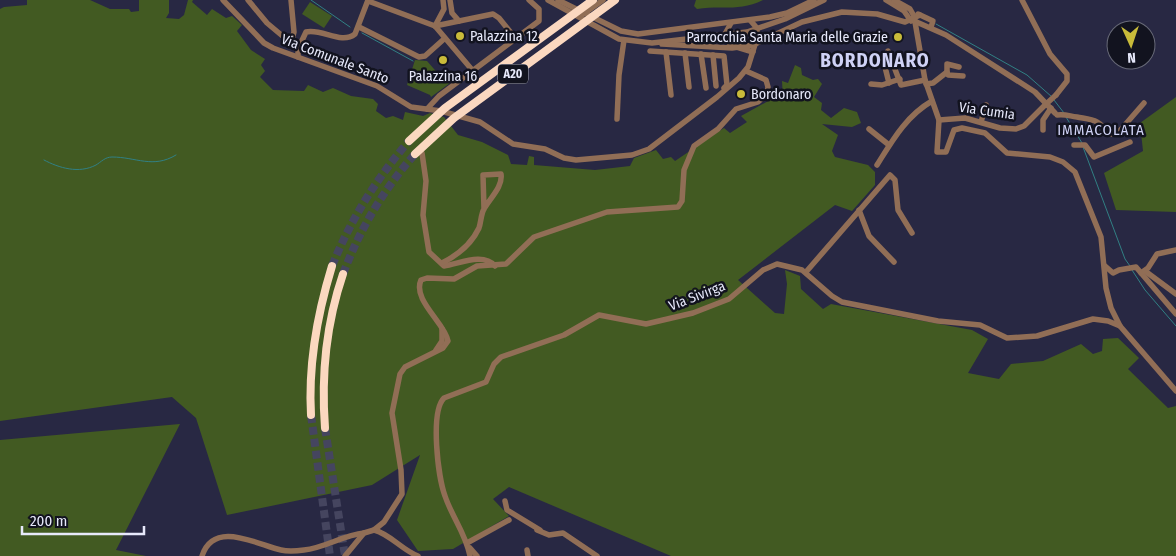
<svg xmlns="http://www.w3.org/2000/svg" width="1176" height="556" font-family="'Fira Sans Condensed',sans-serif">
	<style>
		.green { fill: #425a22 }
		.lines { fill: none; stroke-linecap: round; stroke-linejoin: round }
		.stream { stroke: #318084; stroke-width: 1 }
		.highway-tunnel { stroke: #45455f; stroke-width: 8; stroke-dasharray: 8 4; stroke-linecap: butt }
		.minor { stroke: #916e56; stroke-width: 5.5 }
		.highway { stroke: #fbd8c0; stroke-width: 8 }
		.minor-bridge { stroke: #916e56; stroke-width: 5.5 }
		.highway-bridge { stroke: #fbd8c0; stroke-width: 8 }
		.poi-dot { fill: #c9bb3a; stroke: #12131f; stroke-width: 2 }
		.labels { text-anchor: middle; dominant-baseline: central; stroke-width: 5; stroke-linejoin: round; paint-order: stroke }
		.shield { fill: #12131f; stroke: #a7a9b9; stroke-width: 1 }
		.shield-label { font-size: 12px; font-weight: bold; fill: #e7e9fb }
		.poi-label { font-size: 14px; fill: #e7e9fb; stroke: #12131f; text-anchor: start }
		.street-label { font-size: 14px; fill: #e7e9fb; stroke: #12131f }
		.neighbourhood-label { font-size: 15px; letter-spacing: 1px; fill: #cfd2f5; stroke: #12131f }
		.district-label { font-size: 19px; font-weight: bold; letter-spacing: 1px; fill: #cfd2f5; stroke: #12131f }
	</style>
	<rect width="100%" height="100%" fill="#282843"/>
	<g class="green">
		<path d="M27,0H90L110,9H129L131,12L139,11V0H169V13L166,18L179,19L184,15L188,0H193L192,2L207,15L212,9L226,18L232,16L242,25L237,31L251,50L265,59L261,65L265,71L260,77L273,90L304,91L308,85L323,92L333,88L351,96L373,99L378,104L376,111L386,118L393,116L403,120L405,112L423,116L430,113L444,117L458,135L482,142L508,155L511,164L527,165L529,156L534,157V165L595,170L630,166L634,158L656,150L663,159L671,157L675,161L724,128L730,133L747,122L741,116L770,100L783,99L782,81L788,83L795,65L801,68L802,75L813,80L818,79L822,84L814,97L822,103L821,110L831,118L844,108L857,112L861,123L852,127L822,124L838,135L832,151L835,157L868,165L875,172V185L852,211L835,205L738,280L775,313L784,314L787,284L785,270L800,276L801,289L823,309L831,304L972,330L988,339L968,373L999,379L1011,364L1043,361L1081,344L1093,354L1102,351L1103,339L1118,338L1139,358L1128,369L1168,408L1176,406V556H671L509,487L493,499L509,516L453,549L418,551L397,520L420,455L372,485L227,515L196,418L172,397L0,421V9L4,7L27,5Z"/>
		<path d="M696,0H763C739,12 721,5 697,9L694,6Z"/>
		<path d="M310,2L332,16L324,28L302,14Z"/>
		<path d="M415,60L427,61L441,77H446L450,83L431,97L430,95L407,85Z"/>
		<path d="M1176,97V212L1116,210L1104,173L1143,151L1140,123Z"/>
		<path d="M180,424L116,550L146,556H0V440Z"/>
	</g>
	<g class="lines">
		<g class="stream">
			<path d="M311,0L350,27"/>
			<path d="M936,24L1027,75L1052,97"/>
			<path d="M362,33L413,61"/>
			<path d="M1054,100L1064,113"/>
			<path d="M1066,117L1082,143"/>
			<path d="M1083,147L1125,259L1130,266"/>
			<path d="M44,160C59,168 79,174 96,165C101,162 105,157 112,157C136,157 153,169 176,155"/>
			<path d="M1132,270L1145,290L1176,326"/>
		</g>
		<g class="highway-tunnel">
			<path d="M332,266C351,219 376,179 409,141"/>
			<path d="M343,274C360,229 383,190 415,154"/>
			<path d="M311,415L330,556"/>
			<path d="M325,428L345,556"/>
		</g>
		<g class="minor">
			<path d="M223,0L264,43L273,48L377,86L411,107L441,111L480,122L513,144L545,149L564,158L576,160L632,155L649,149L717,97L739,78L748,67L758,35L756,27L750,20"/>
			<path d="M248,0L267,23L298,49"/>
			<path d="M450,0L452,13L459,21"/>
			<path d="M548,0L619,39L652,43L747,32L785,19L824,0"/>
			<path d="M558,0L621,31L638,34L770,17L787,13L814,0"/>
			<path d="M886,0L904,11L911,21"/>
			<path d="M894,0L910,9L914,16L925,80L939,120L937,152H946L954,130L962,128L985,133L1007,153L1050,157L1063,162L1075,172L1101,237L1106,288L1111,308L1120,326L1176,391"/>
			<path d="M1022,0L1050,54L1067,74V81L1056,95"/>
			<path d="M368,1L435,26L473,71"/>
			<path d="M918,14L933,21L931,27"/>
			<path d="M582,15L603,0"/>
			<path d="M912,20L946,35L1035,92L1055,113"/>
			<path d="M731,23L725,34L730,45L753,52"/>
			<path d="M435,26L493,14L499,18L516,39"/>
			<path d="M435,26L444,9L443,0"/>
			<path d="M359,27L419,57L425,56L444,39"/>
			<path d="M291,43L294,32L291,0"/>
			<path d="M662,44L732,48L753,45L802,22L842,12L877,14L905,22L920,15"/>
			<path d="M650,51L724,56L727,85L724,88"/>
			<path d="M888,51L901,85L925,80"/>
			<path d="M666,52L671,95"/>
			<path d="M685,53L689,87"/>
			<path d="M701,54L706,88"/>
			<path d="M713,55L716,86"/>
			<path d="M298,57V49L306,32C322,28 341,45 355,34L368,0"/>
			<path d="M947,72V64L959,67"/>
			<path d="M889,83L885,67L892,62"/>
			<path d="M871,84L882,85L900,79"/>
			<path d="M926,84L933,83L947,72L948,75L963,76"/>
			<path d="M427,109L439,96L539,21V9L529,0"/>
			<path d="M1057,115C1066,114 1069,116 1077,117C1093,120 1099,119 1108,134H1117L1144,103"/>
			<path d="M617,119L619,75L624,40"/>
			<path d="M939,120L965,118L1000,128L1016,129L1024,126L1045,105"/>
			<path d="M981,122L986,105"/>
			<path d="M869,129L889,145"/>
			<path d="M1043,130V120L1051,108"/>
			<path d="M1074,145H1085L1094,157L1130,142"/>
			<path d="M422,153L426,181L423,215L429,252L444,266C459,264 483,252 495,266"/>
			<path d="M877,165C892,141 906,116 932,101"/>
			<path d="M859,210L869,236L894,262"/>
			<path d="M442,263C458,255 471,245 479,228C481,222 481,214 484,209C490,198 503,187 501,174L483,175L484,209"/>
			<path d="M1105,266L1113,273L1119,270L1136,267L1176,314"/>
			<path d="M1145,271L1176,294"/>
			<path d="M806,272L890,175L895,180L898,210L912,233"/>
			<path d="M1141,273L1148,268L1157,254L1176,250"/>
			<path d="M436,350L442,341V329"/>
			<path d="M505,501L507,510L540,530"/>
			<path d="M374,530C390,534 402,550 418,556"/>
			<path d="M537,530L549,535L563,533L597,556"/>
			<path d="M467,543L509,520"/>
			<path d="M470,548L477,556"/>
			<path d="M527,550L528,556"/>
			<path d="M202,556C214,519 258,545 281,550C289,552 297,551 304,550C325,548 343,535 364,533"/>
			<path d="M345,556L364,533L374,530L384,522L402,494L401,470L392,413L400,374L405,367L443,348L448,341C445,323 412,300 421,280L427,278L454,279L477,266L506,264L534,237L607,212L678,207L682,201L684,170L694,146L718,129L736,109L758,102L767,94L768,87L766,80L746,71"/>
			<path d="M470,556C466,534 452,517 445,496C438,477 430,412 444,398L486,382L494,364L501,357L564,335L599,315L646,324L693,313L729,299L763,270L777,264L802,270L832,296L842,302L938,321L980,325L1007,338L1037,336L1093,319L1108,321L1120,326"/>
		</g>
		<g class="highway">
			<path d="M311,415C308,363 317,315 332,266"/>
			<path d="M325,428C321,375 326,324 343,274"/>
		</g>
		<path class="minor-bridge" d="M1045,105L1056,95"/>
		<g class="highway-bridge">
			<path d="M409,141L445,108L593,0"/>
			<path d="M415,154L454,118L615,0"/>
		</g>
	</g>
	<g class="poi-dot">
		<circle cx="460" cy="36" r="5"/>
		<circle cx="898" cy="37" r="5"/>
		<circle cx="443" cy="60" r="5"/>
		<circle cx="741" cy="94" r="5"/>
	</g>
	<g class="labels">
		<rect class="shield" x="498" y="64.5" width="30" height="19" rx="4"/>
		<g class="shield-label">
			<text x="513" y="74">A20</text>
		</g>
		<g class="poi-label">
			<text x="470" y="36">Palazzina 12</text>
			<text x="888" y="37" text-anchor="end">Parrocchia Santa Maria delle Grazie</text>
			<text x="443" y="76" text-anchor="middle">Palazzina 16</text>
			<text x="751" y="94">Bordonaro</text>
		</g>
		<g class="street-label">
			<text transform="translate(335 59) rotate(21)">Via Comunale Santo</text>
			<text transform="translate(987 111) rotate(8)">Via Cumia</text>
			<text transform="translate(697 296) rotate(-21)">Via Sivirga</text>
		</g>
		<g class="neighbourhood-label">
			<text x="1101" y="130">IMMACOLATA</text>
		</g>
		<g class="district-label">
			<text x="875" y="60">BORDONARO</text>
		</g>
	</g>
	<g transform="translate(1131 45) rotate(177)"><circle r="24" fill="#12131f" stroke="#676977"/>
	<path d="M0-4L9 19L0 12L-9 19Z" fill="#c9bb3a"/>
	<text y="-8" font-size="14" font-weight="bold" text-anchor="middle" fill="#e7e9fb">N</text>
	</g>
	<path d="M22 526v8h122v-8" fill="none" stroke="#e7e9fb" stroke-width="2.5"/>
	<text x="30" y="526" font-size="15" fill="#e7e9fb" stroke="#12131f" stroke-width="4" paint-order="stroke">200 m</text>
</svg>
